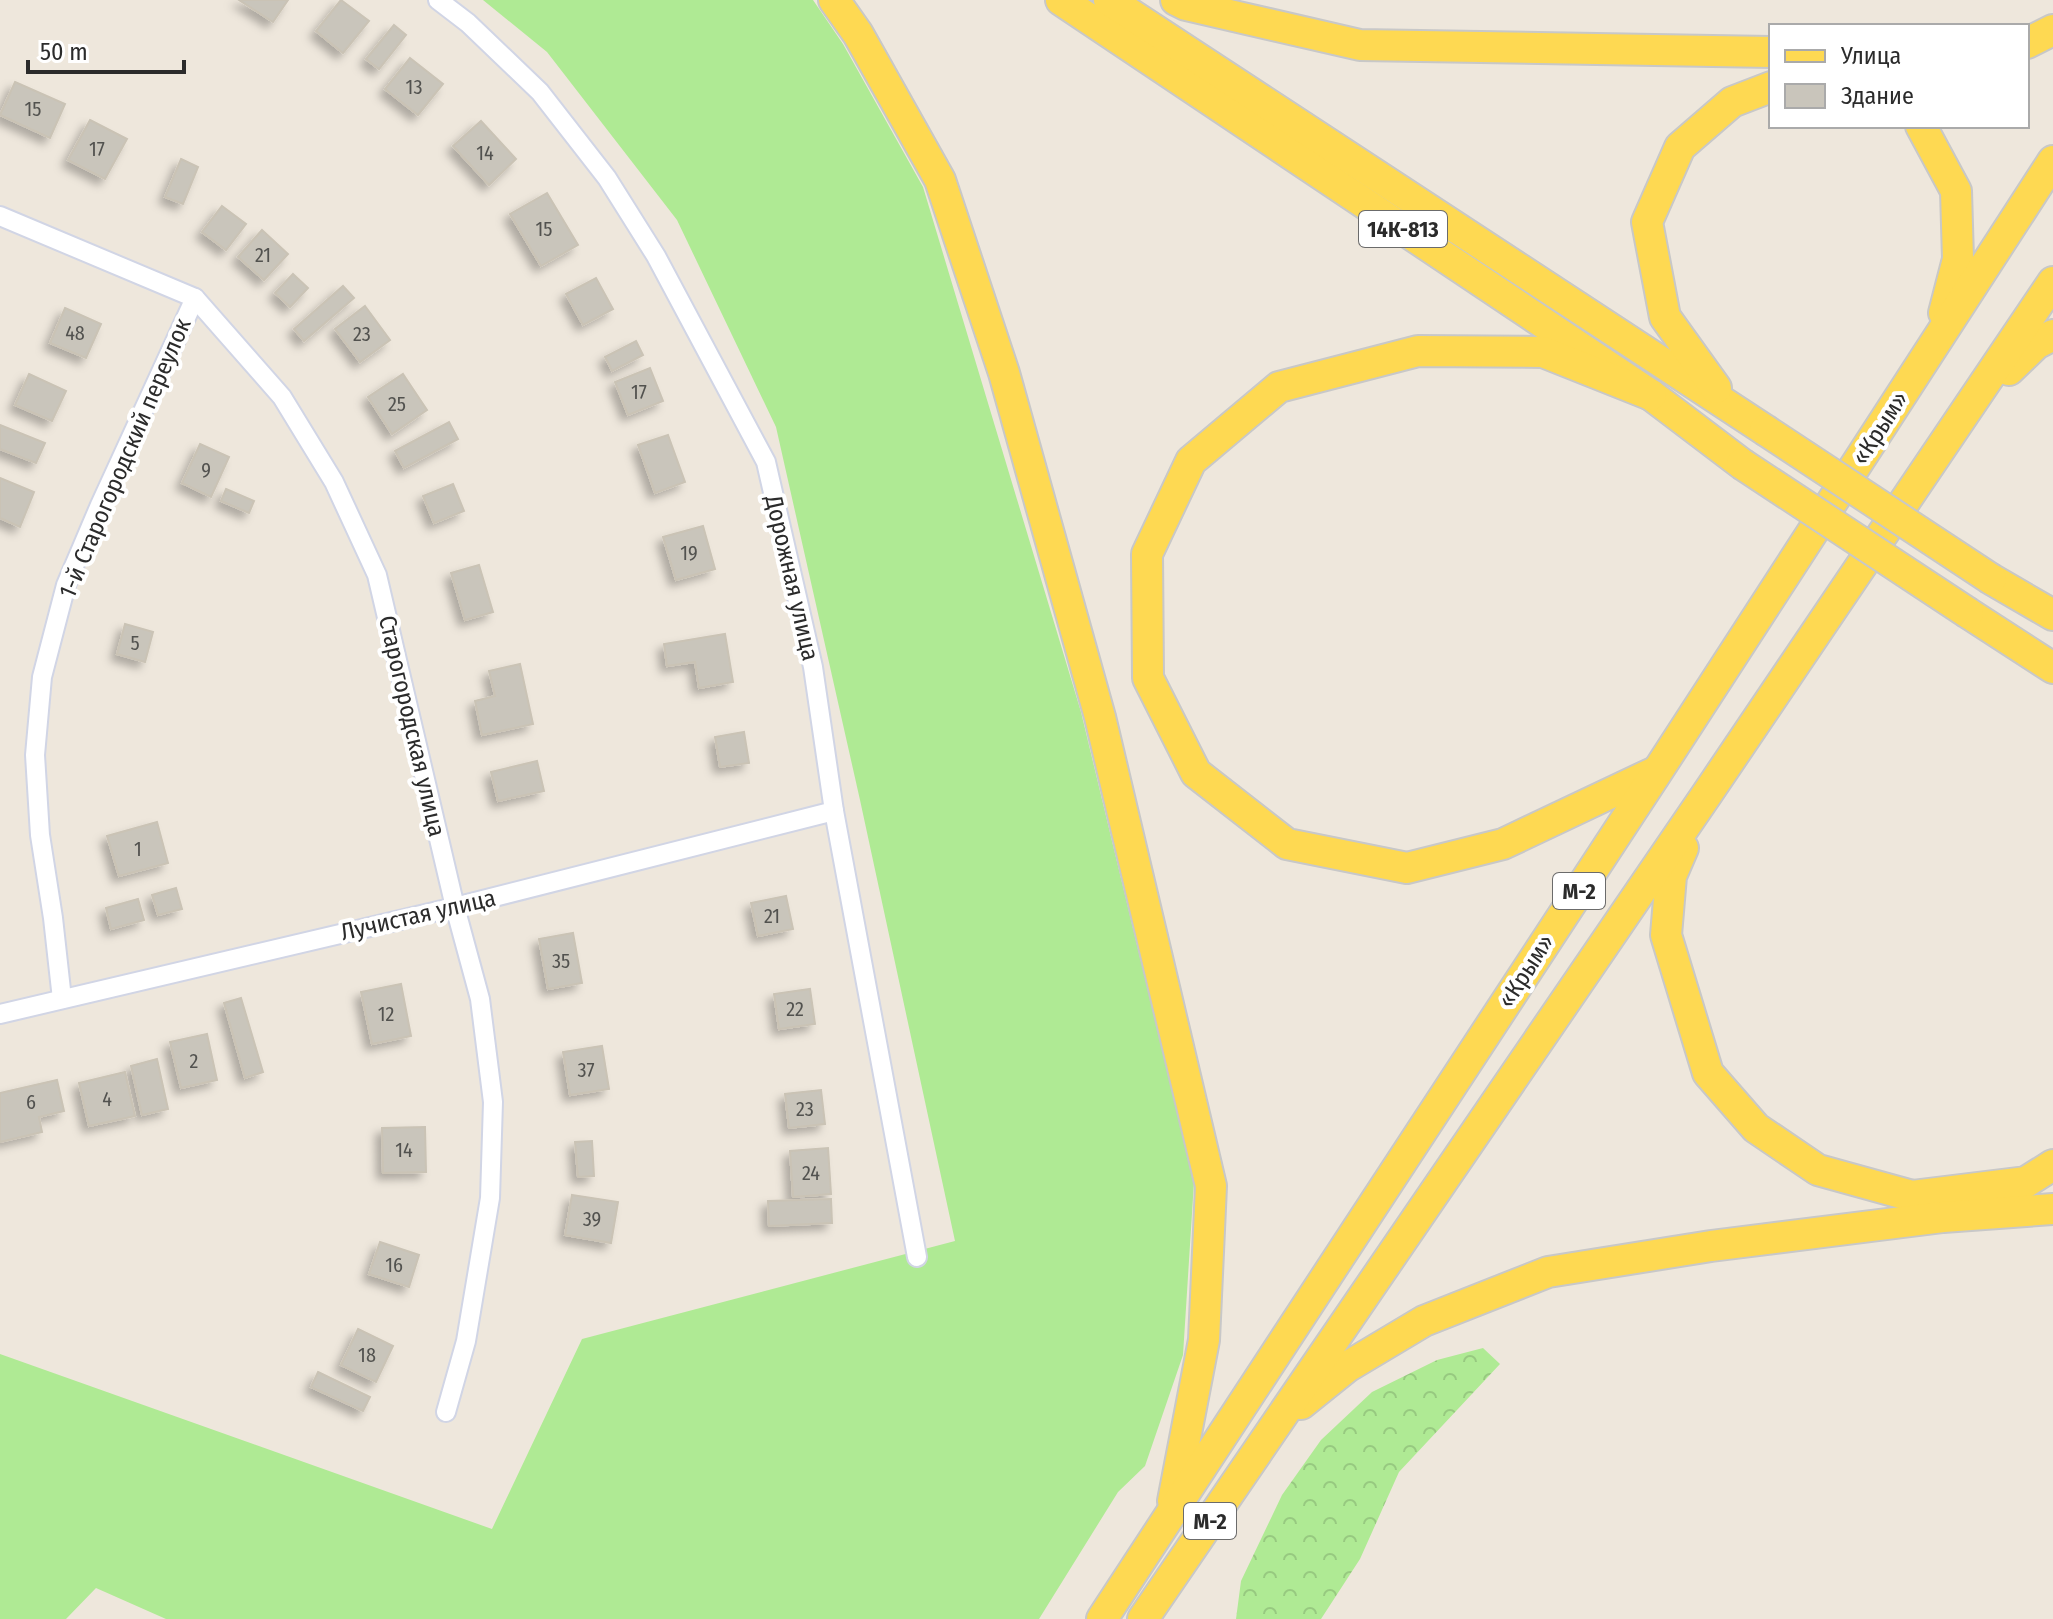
<svg xmlns="http://www.w3.org/2000/svg" width="2053" height="1619" font-family="'Fira Sans Condensed',sans-serif">
	<style>
		.grass { fill: #afea94 }
		.forest { fill: url(#forest-crowns) }
		.building { fill: #c9c5bb; stroke: #cac3b5; stroke-width: 2; filter: url(#shadow) }
		.lines { fill: none; stroke-linecap: round; stroke-linejoin: round }
		.street-casing { stroke: #d1d5e5; stroke-width: 22 }
		.primary-casing { stroke: #c8c8c8; stroke-width: 34 }
		.street { stroke: #fff; stroke-width: 18 }
		.primary { stroke: #fed952; stroke-width: 30 }
		.primary-bridge-casing { stroke: #c8c8c8; stroke-width: 34; stroke-linecap: butt }
		.primary-bridge { stroke: #fed952; stroke-width: 30 }
		.labels { text-anchor: middle; dominant-baseline: central; stroke-width: 8; stroke-linejoin: round; paint-order: stroke }
		.number-label { font-size: 20px; fill: #52524f }
		.shield { fill: #fff; stroke: #6b6b6b; stroke-width: 2 }
		.shield-label { font-size: 22px; font-weight: bold; fill: #2b2b2b }
		.street-label { font-size: 24px; fill: #2b2b2b; stroke: #fff }
	</style>
	<defs>
		<pattern id="forest-crowns" width="20" height="18" patternUnits="userSpaceOnUse" patternTransform="scale(2)"><rect width="20" height="18" fill="#afea94"/><path d="M2 6a3 3 0 1 1 6 0M12 15a3 3 0 1 1 6 0" fill="none" stroke="#97c980"/></pattern>
		<filter id="shadow"><feDropShadow dx="-6" dy="6" stdDeviation="4" flood-color="#0004"/></filter>
	</defs>
	<rect width="100%" height="100%" fill="#eee7dc"/>
	<path class="grass" d="M483,0H813L843,44L923,187L1081,712L1194,1182L1183,1355L1145,1466L1118,1492L1039,1619H166L96,1588L66,1619H0V1354L492,1529L582,1339L955,1241L860,800L776,427L677,220L547,52Z"/>
	<path class="forest" d="M1483,1348L1500,1364L1399,1472L1360,1559L1321,1619H1236L1241,1581L1282,1495L1321,1440L1372,1392L1437,1360Z"/>
	<g class="building">
		<path d="M239,0H288L273,22Z"/>
		<path d="M341,0L369,21L343,53L316,31Z"/>
		<path d="M394,25L406,35L379,69L366,59Z"/>
		<path d="M410,58L443,84L418,115L385,89Z"/>
		<path d="M15,82L65,104L50,138L0,115Z"/>
		<path d="M90,120L127,139L105,179L68,160Z"/>
		<path d="M481,121L516,159L489,185L453,146Z"/>
		<path d="M181,159L198,167L183,204L165,197Z"/>
		<path d="M547,193L578,245L541,266L510,214Z"/>
		<path d="M222,206L246,224L226,250L202,232Z"/>
		<path d="M262,230L288,254L264,280L238,257Z"/>
		<path d="M293,274L308,288L290,307L275,293Z"/>
		<path d="M596,278L613,309L583,325L566,294Z"/>
		<path d="M343,286L354,298L304,341L294,329Z"/>
		<path d="M365,306L390,340L360,362L335,329Z"/>
		<path d="M65,308L101,324L86,358L50,343Z"/>
		<path d="M636,341L643,355L612,371L605,357Z"/>
		<path d="M650,368L663,401L628,415L615,382Z"/>
		<path d="M29,374L66,391L52,421L15,405Z"/>
		<path d="M403,374L427,410L392,434L368,397Z"/>
		<path d="M449,422L458,439L404,468L395,451Z"/>
		<path d="M0,425L45,443L36,463L0,449Z"/>
		<path d="M668,435L685,482L655,493L638,445Z"/>
		<path d="M200,444L229,457L211,497L182,483Z"/>
		<path d="M0,478L34,492L20,527L0,518Z"/>
		<path d="M453,484L464,511L434,523L423,496Z"/>
		<path d="M226,489L254,501L249,513L221,501Z"/>
		<path d="M703,526L715,569L676,580L663,537Z"/>
		<path d="M479,565L493,612L465,620L451,573Z"/>
		<path d="M125,624L153,632L145,662L117,654Z"/>
		<path d="M725,634L733,682L699,688L695,662L667,666L664,644Z"/>
		<path d="M520,664L533,724L482,735L475,701L495,696L489,671Z"/>
		<path d="M744,732L749,763L720,767L715,737Z"/>
		<path d="M537,761L544,791L498,801L491,772Z"/>
		<path d="M157,822L168,863L119,876L107,836Z"/>
		<path d="M176,888L182,909L158,915L152,895Z"/>
		<path d="M786,896L793,929L758,936L751,903Z"/>
		<path d="M138,899L144,920L111,929L106,908Z"/>
		<path d="M573,933L582,983L548,989L539,939Z"/>
		<path d="M401,984L411,1036L372,1044L361,992Z"/>
		<path d="M810,989L815,1024L779,1029L774,994Z"/>
		<path d="M241,998L263,1072L245,1078L224,1003Z"/>
		<path d="M207,1034L217,1080L181,1088L170,1042Z"/>
		<path d="M602,1046L609,1089L570,1095L563,1052Z"/>
		<path d="M157,1059L168,1109L142,1115L131,1066Z"/>
		<path d="M125,1072L135,1116L89,1126L79,1083Z"/>
		<path d="M57,1080L64,1111L39,1117L42,1132L0,1142V1093Z"/>
		<path d="M821,1090L825,1124L789,1128L785,1094Z"/>
		<path d="M425,1127L426,1172L383,1173L382,1128Z"/>
		<path d="M592,1141L594,1176L578,1177L575,1142Z"/>
		<path d="M828,1148L831,1194L793,1197L790,1151Z"/>
		<path d="M572,1195L618,1202L611,1243L565,1235Z"/>
		<path d="M831,1199L832,1223L769,1226L768,1201Z"/>
		<path d="M380,1242L419,1255L409,1287L369,1274Z"/>
		<path d="M358,1329L393,1346L376,1382L341,1365Z"/>
		<path d="M318,1372L370,1397L363,1411L311,1387Z"/>
	</g>
	<g class="lines">
		<defs>
			<g id="street">
				<path d="M438,0L468,23L540,92L607,178L656,256L766,462L813,667L834,811L917,1257"/>
				<path d="M0,216L195,298L282,397L334,482L377,575L455,907L480,999L493,1102L490,1198L466,1341L446,1412"/>
				<path d="M62,999L53,918L40,835L35,755L42,677L66,585L100,505L195,298"/>
				<path d="M0,1014L455,907L834,811"/>
			</g>
			<g id="primary">
				<path d="M834,0L858,34L940,180L1004,373L1100,717L1211,1186L1204,1340L1173,1501"/>
				<path d="M1061,0L1651,395L1742,464"/>
				<path d="M1109,0L1765,430"/>
				<path d="M1176,0L1186,5L1360,45L1771,52"/>
				<path d="M2027,43L2053,30"/>
				<path d="M1921,126L1956,191L1958,259L1944,313"/>
				<path d="M2009,370L2036,344L2053,335"/>
				<path d="M1716,388L1665,317L1647,222L1680,147L1732,102L1771,87"/>
				<path d="M1651,395L1543,352L1418,351L1279,387L1191,461L1147,554L1148,678L1196,773L1287,844L1407,868L1503,844L1655,772"/>
				<path d="M1991,579L2053,615"/>
				<path d="M1968,613L2053,668"/>
				<path d="M1683,848L1671,876L1666,935L1708,1073L1756,1128L1818,1170L1912,1196L2026,1182L2053,1165"/>
				<path d="M1301,1404L1347,1367L1424,1321L1548,1272L1711,1246L1943,1217L2053,1209"/>
				<path d="M1102,1619L1657,772L2053,161"/>
				<path d="M1143,1619L1707,794L2053,282"/>
			</g>
		</defs>
		<use href="#street" class="street-casing"/>
		<use href="#primary" class="primary-casing"/>
		<use href="#street" class="street"/>
		<use href="#primary" class="primary"/>
		<defs>
			<g id="primary-bridge">
				<path d="M1765,430L1991,579"/>
				<path d="M1742,464L1968,613"/>
			</g>
		</defs>
		<use href="#primary-bridge" class="primary-bridge-casing"/>
		<use href="#primary-bridge" class="primary-bridge"/>
	</g>
	<g class="labels">
		<g class="number-label">
			<text x="414" y="87">13</text>
			<text x="33" y="109">15</text>
			<text x="97" y="149">17</text>
			<text x="485" y="153">14</text>
			<text x="544" y="229">15</text>
			<text x="263" y="255">21</text>
			<text x="75" y="333">48</text>
			<text x="362" y="334">23</text>
			<text x="639" y="392">17</text>
			<text x="397" y="404">25</text>
			<text x="206" y="470">9</text>
			<text x="689" y="553">19</text>
			<text x="135" y="643">5</text>
			<text x="138" y="849">1</text>
			<text x="772" y="916">21</text>
			<text x="561" y="961">35</text>
			<text x="795" y="1009">22</text>
			<text x="386" y="1014">12</text>
			<text x="194" y="1061">2</text>
			<text x="586" y="1070">37</text>
			<text x="107" y="1099">4</text>
			<text x="31" y="1102">6</text>
			<text x="805" y="1109">23</text>
			<text x="404" y="1150">14</text>
			<text x="811" y="1173">24</text>
			<text x="592" y="1219">39</text>
			<text x="394" y="1265">16</text>
			<text x="367" y="1355">18</text>
		</g>
		<g class="shield">
			<rect x="1359" y="211" width="88" height="36" rx="6"/>
			<rect x="1553" y="873" width="52" height="36" rx="6"/>
			<rect x="1184" y="1503" width="52" height="36" rx="6"/>
		</g>
		<g class="shield-label">
			<text x="1403" y="229">14К-813</text>
			<text x="1579" y="891">М-2</text>
			<text x="1210" y="1521">М-2</text>
		</g>
		<g class="street-label">
			<text transform="translate(1880 428) rotate(-57)">«Крым»</text>
			<text transform="translate(125 458) rotate(-67)">1-й Старогородский переулок</text>
			<text transform="translate(792 578) rotate(77)">Дорожная улица</text>
			<text transform="translate(412 726) rotate(77)">Старогородская улица</text>
			<text transform="translate(418 915) rotate(-13)">Лучистая улица</text>
			<text transform="translate(1526 971) rotate(-57)">«Крым»</text>
		</g>
	</g>
	<rect x="1769" y="24" width="260" height="104" fill="#ffffff" stroke="#aaaaaa" stroke-width="2"/>
	<rect x="1785" y="50" width="40" height="12" fill="#fed952" stroke="#aaaaaa" stroke-width="2"/>
	<text x="1841" y="64" font-size="24" fill="#2b2b2b">Улица</text>
	<rect x="1785" y="84" width="40" height="24" fill="#c9c5bb" stroke="#aaaaaa" stroke-width="2"/>
	<text x="1841" y="104" font-size="24" fill="#2b2b2b">Здание</text>
	<path d="M28 60v12h156v-12" fill="none" stroke="#2b2b2b" stroke-width="4"/>
	<text x="40" y="60" font-size="24" fill="#2b2b2b" stroke="#ffffff" stroke-width="6" paint-order="stroke">50 m</text>
</svg>
